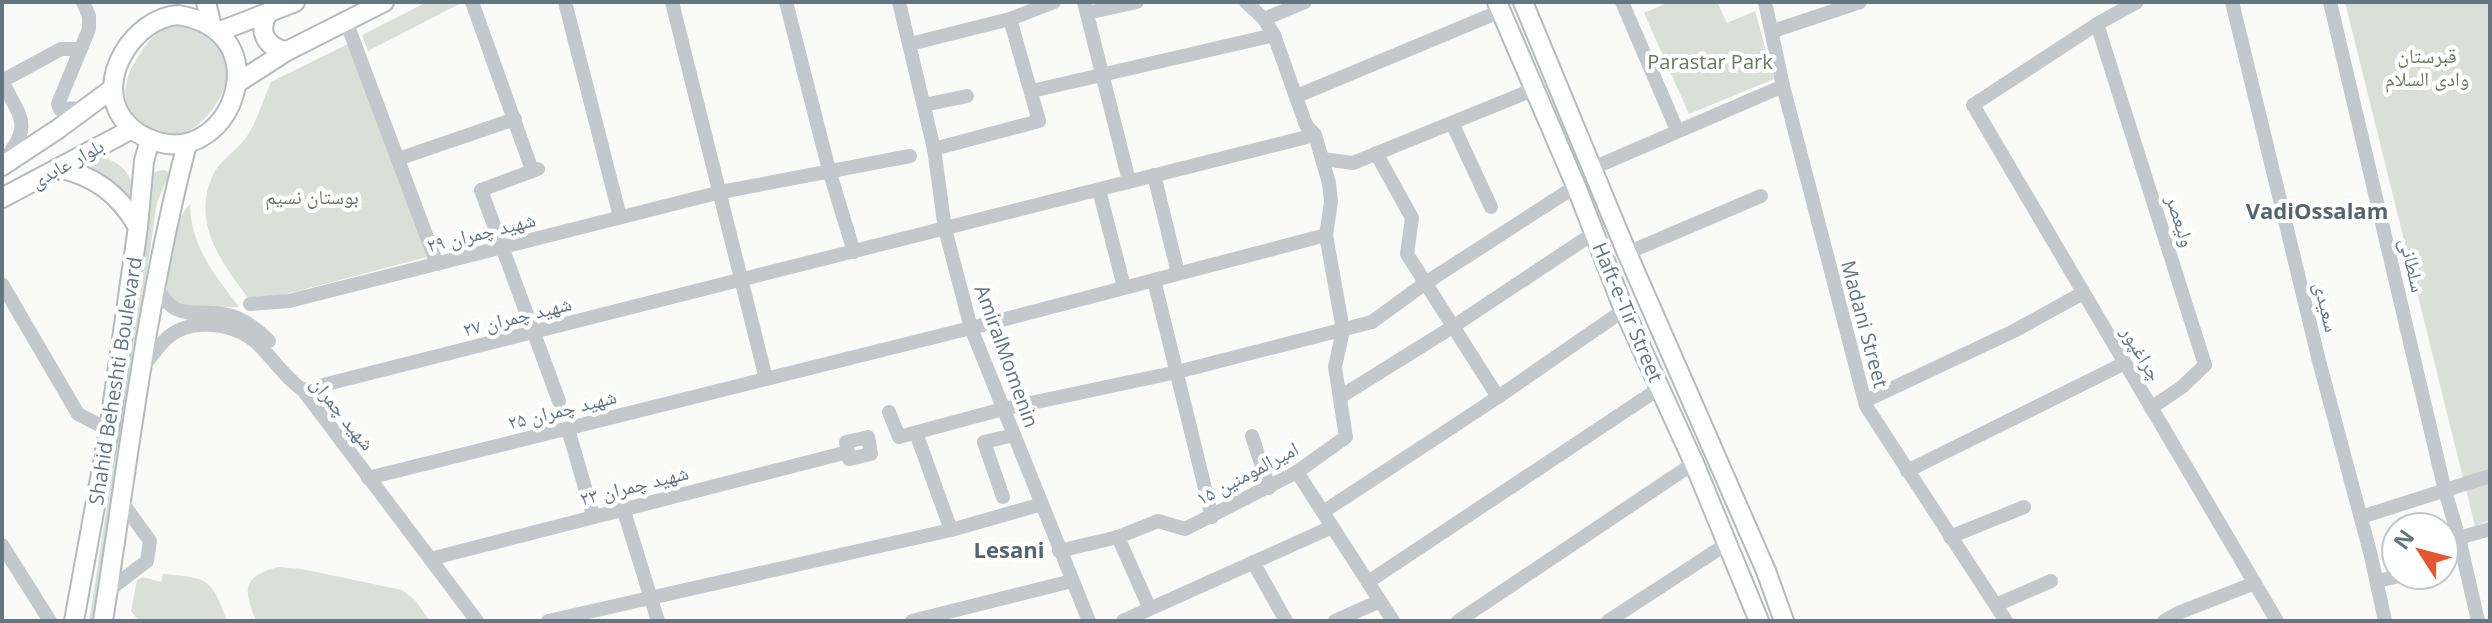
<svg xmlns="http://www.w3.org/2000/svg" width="2492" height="623" font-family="'Open Sans','Noto Naskh Arabic',sans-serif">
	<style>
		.green { fill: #dadfd7 }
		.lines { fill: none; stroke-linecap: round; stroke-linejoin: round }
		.major-casing { stroke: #b5babe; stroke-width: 22 }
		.minor { stroke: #c3c8cc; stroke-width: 14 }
		.major { stroke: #fff; stroke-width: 18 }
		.labels { text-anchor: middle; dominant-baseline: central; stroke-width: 8; stroke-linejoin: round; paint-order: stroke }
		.park-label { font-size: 20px; fill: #687a64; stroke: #fff }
		.street-label { font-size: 20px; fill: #657683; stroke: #fff }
		.neighbourhood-label { font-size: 22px; font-weight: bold; fill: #57646e; stroke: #fff }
	</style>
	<rect width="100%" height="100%" fill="#fafaf8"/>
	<g class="green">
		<path d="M427,2H463L368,51L362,35Z"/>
		<path d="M1669,2H1717L1727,23L1755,11L1774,79L1689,114L1644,13Z"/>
		<path d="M2345,2H2490V520L2475,526Z"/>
		<path d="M194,23L222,43C224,52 229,63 228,73C226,99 194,142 164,136C124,129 116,91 136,60C153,33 161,25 194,23Z"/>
		<path d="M348,44L427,257L252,303C224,266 190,224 213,175C220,159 240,149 249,133C258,118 263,99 271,82Z"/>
		<path d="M98,157C123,160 138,179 130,203L113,183L89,171Z"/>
		<path d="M165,170L170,173L157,202L122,444L93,621H89L143,275L149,179L152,172Z"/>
		<path d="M190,204C191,247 214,274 239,307L185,308L167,293C164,266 171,224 190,204Z"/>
		<path d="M279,567L302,569L402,590L415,600L430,621H256C243,589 242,576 279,567Z"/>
		<path d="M163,574C208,578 211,577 227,621H139L131,611L137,580L143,577L161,582Z"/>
	</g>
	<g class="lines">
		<defs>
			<g id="major">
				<path d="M206,2L212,27"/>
				<path d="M1497,2L1576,186L1624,310L1694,463L1759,621"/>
				<path d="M1523,2L1627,253L1766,571L1784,621"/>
				<path d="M270,11C256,29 265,48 287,51"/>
				<path d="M178,15C281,31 232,164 158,142C144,138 132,131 123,119C94,80 134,18 178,15Z"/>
				<path d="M218,32L295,2"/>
				<path d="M237,83L287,51L384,2"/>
				<path d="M2,166L58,129L112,89"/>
				<path d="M58,168C95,176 119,194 138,227"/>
				<path d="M2,198L132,129"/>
				<path d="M74,621L109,430L138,227L144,161L150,140"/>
				<path d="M103,621C128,462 146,300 187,144"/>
			</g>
		</defs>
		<use href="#major" class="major-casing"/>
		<g class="minor">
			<path d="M83,2L89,16V29L58,104L60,109L85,108"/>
			<path d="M472,2L532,170"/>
			<path d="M565,2L620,217"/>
			<path d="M672,2L766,379"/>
			<path d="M786,2L829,170L854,252"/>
			<path d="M899,2L934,149L945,229L971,328L1089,621"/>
			<path d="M1084,2L1129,181"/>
			<path d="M1622,2L1677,130"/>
			<path d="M1765,2L1783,86L1866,406L2006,621"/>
			<path d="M2137,2L2097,24L1973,105L2277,621"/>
			<path d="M2232,2L2319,361L2371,556L2385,621"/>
			<path d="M2330,2L2445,491L2459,538L2490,529"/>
			<path d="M1087,13L1137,2"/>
			<path d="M1264,19L1305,2"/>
			<path d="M346,21L437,264"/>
			<path d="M2097,24L2205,365L2182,387L2151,408"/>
			<path d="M1773,31L1860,2"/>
			<path d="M910,44L1010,19L1054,2"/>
			<path d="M2,81C22,121 33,124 3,162"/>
			<path d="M2,81L61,49H79"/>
			<path d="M1032,91L1274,35"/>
			<path d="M1297,96L1501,11"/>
			<path d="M924,105L967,96"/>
			<path d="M1452,123L1491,207"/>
			<path d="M934,149L1039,121L1010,19"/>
			<path d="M1376,153L1412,218L1407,254L1498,397"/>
			<path d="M398,159L515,119"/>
			<path d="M1323,159L1353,163L1535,89"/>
			<path d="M1593,168L1783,86"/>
			<path d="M538,169L481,190L559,401"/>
			<path d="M1154,175L1178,273"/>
			<path d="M1099,190L1124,287"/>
			<path d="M1627,253L1761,196"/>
			<path d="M1154,280L1212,517"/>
			<path d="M2,284L78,414L109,430"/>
			<path d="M156,284C175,327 197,306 232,316C247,321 258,330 269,341"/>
			<path d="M250,304L289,301L721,192L910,156"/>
			<path d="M142,368C150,359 157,347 166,339C191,316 236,323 259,345C274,360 285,378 303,390L477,621"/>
			<path d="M303,390L1315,135"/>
			<path d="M1340,397L1454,326L1594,233"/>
			<path d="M1865,401L2014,331L2083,293"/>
			<path d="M889,412L899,437L1003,409L1177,372L1372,322L1424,284L1576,186"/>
			<path d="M568,429L593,515"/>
			<path d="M916,433L951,530"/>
			<path d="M1252,436L1269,488"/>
			<path d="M868,437L871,454L849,459L846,442Z"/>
			<path d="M1907,471L2125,363"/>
			<path d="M1297,472L1393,621"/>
			<path d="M368,478L971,328L1326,235"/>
			<path d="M1003,497L984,442L1014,435"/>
			<path d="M623,508L658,621"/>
			<path d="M1323,512L1498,397L1624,310"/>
			<path d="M2361,517L2490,476"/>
			<path d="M1118,537L1149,607"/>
			<path d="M1950,537L2024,507"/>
			<path d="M2459,538L2478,621"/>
			<path d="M2,545L50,621"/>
			<path d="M1059,551L1118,537L1158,521L1185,529L1297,472L1346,437L1335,367L1343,330L1326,235L1331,202L1329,183L1315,135L1306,125L1274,35L1264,19L1246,2"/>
			<path d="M430,559L848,452"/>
			<path d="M1253,562L1286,621"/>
			<path d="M2377,581L2404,575"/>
			<path d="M1368,582L1660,388"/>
			<path d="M108,591L147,561L150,541L121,501"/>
			<path d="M1996,605L2051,581"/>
			<path d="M548,621L951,530L1042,504"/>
			<path d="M912,621L1072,581"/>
			<path d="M1123,621L1332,527"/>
			<path d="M1335,621L1380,601"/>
			<path d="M1458,621L1694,463"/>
			<path d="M1608,621L1728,543"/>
			<path d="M2164,621L2178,613L2255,583"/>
		</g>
		<use href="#major" class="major"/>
	</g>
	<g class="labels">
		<g class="park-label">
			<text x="2427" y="55">قبرستان<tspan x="2427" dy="23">وادی السلام</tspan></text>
			<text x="1710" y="61">Parastar Park</text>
			<text x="312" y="196">بوستان نسیم</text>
		</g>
		<g class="street-label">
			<text transform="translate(67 163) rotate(-29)">بلوار عابدی</text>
			<text transform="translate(2181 221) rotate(72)">ولیعصر</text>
			<text transform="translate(481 232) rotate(-14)">شهید چمران ۲۹</text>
			<text transform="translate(2413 265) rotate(77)">سلطانی</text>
			<text transform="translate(2327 307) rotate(77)">سعیدی</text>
			<text transform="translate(1628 312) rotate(67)">Haft-e-Tir Street</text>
			<text transform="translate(517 316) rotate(-14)">شهید چمران ۲۷</text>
			<text transform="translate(1865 324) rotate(75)">Madani Street</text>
			<text transform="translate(2142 353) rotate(59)">چراغپور</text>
			<text transform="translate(1007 356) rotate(70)">AmiralMomenin</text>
			<text transform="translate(115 381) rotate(-81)">Shahid Beheshti Boulevard</text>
			<text transform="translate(562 409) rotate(-14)">شهید چمران ۲۵</text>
			<text transform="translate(343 413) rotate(51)">شهید چمران</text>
			<text transform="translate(1247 473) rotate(-28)">امیرالمومنین ۱۵</text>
			<text transform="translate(634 485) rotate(-14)">شهید چمران ۲۳</text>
		</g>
		<g class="neighbourhood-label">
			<text x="2317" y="210">VadiOssalam</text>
			<text x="1009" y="549">Lesani</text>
		</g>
	</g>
	<rect width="2492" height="623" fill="none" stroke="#657683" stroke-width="8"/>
	<g transform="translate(2420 551) rotate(306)"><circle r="38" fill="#ffffff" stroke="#c1c8cd" stroke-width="2"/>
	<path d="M0-6L14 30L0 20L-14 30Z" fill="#e4572e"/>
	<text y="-12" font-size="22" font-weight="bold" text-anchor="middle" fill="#657683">N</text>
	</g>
</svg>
